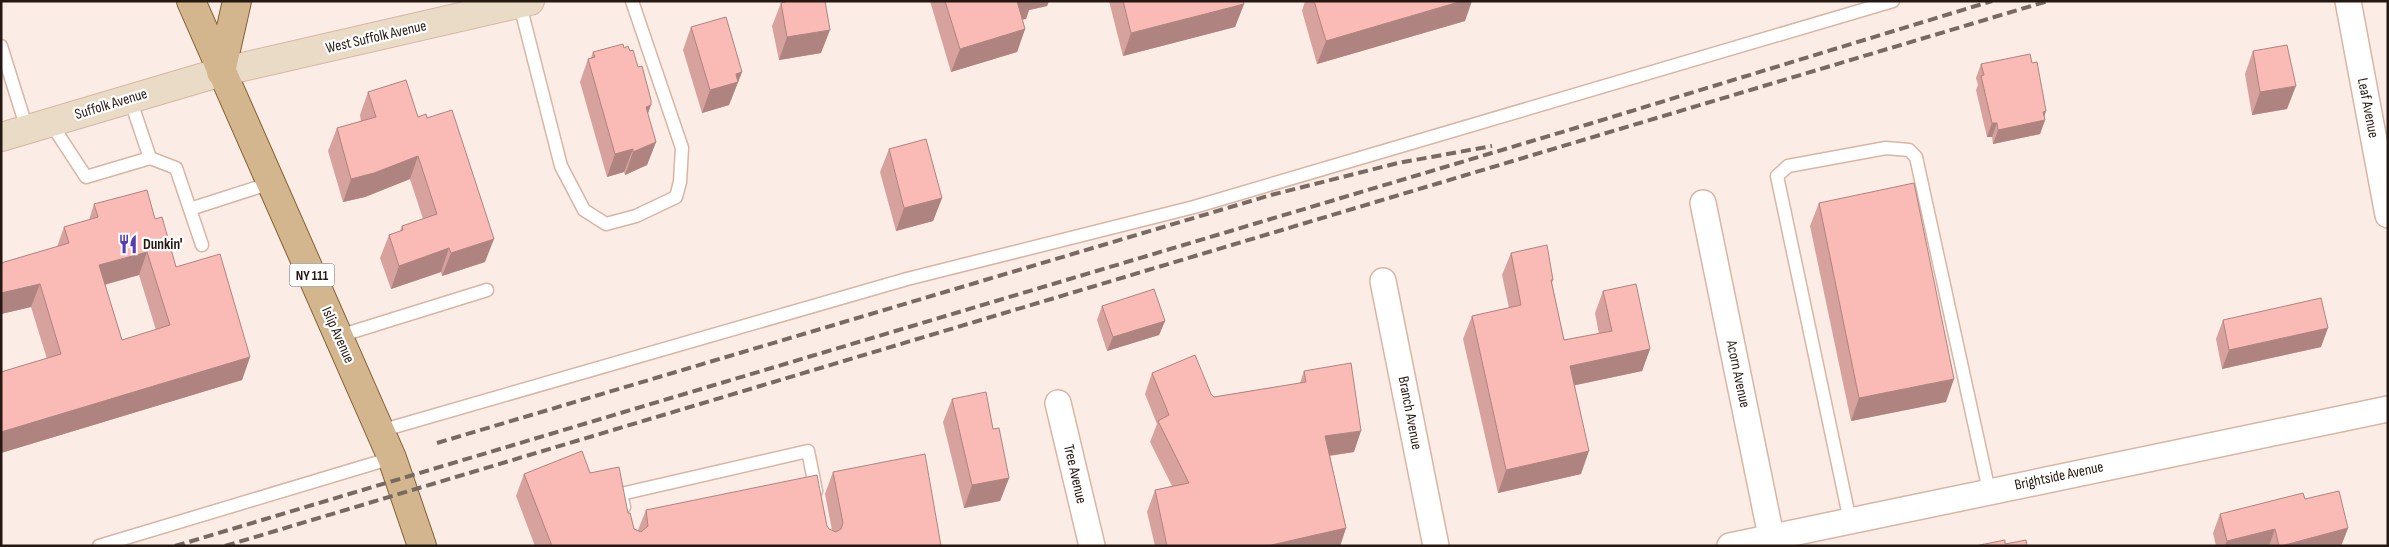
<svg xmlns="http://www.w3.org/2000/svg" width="2389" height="547" font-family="'Sofia Sans Condensed',sans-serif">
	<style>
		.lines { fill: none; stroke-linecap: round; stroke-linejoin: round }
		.lane-casing { stroke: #d8b5a4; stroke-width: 15 }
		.street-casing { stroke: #d8b5a4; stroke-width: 28 }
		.secondary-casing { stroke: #d8b5a4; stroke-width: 30 }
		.primary-casing { stroke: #856032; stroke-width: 30 }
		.lane { stroke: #fff; stroke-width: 12 }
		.street { stroke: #fff; stroke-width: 25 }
		.secondary { stroke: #eadbc7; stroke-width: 28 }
		.primary { stroke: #d4b68e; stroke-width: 28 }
		.rail { stroke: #786a63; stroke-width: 4; stroke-dasharray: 10 5; stroke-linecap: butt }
		.wall { fill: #d7a19d; fill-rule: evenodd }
		.shaded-wall { fill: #af837f }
		.building { fill: #fabbb6; stroke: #af837f; fill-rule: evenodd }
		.labels { text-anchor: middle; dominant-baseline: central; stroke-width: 4.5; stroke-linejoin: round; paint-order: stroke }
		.shield { fill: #fff; stroke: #665d59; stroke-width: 1 }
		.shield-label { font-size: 14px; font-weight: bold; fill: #251812 }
		.street-label { font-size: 15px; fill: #251812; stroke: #fff }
		.poi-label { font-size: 15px; font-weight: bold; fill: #251812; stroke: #fff; text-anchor: start }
	</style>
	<rect width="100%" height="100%" fill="#fbece5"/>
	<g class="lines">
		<defs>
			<g id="lane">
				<path d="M519,1L561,166L584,210L606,224L636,216L676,197L680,182L682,148L632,1"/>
				<path d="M1,46L27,129"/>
				<path d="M130,99L150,158"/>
				<path d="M50,122L86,177L150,158L176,168L202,245"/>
				<path d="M190,209L271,183"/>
				<path d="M339,336L487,290"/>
				<path d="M380,431L907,279L1194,207L1893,1"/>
				<path d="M624,507L621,494L808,451L816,491"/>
				<path d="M1850,521L1777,176L1788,166L1886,148L1909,150L1916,157L1989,491"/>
				<path d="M99,546L392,458"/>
			</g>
			<g id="street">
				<path d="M2348,1L2388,215"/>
				<path d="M1703,203L1773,546"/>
				<path d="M1383,281L1436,546"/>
				<path d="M1058,403L1092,546"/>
				<path d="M1730,546L2388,409"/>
			</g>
			<path id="secondary" d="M1,137L221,72L530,1"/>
			<g id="primary">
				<path d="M191,1L392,458L422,546"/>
				<path d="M221,72L237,1"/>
			</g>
		</defs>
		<use href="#lane" class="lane-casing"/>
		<use href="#street" class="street-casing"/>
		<use href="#secondary" class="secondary-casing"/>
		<use href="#primary" class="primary-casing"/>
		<use href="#lane" class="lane"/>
		<use href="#street" class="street"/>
		<use href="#secondary" class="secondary"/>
		<use href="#primary" class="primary"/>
		<g class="rail">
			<path d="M437,443L1271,195L1398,163L1492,146"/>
			<path d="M175,546L1589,124L1992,1"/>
			<path d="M225,546L2048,1"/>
		</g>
	</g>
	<g class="wall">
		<path d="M930,1H1049L1047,6L1029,10L1026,19H1022L1025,29L1017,52L951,72Z"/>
		<path d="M1109,1H1243L1244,4L1235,27L1123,56Z"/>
		<path d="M1305,1H1314L1465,21L1317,64L1302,11Z"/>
		<path d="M781,3L821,53L779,60L772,26Z"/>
		<path d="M691,27L742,72L729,105L702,113L683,50Z"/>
		<path d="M2253,51L2287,109L2252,115L2245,74Z"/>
		<path d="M593,52L648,115L656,142L647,165L625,175L624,172L607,177L580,82L588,59L591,58Z"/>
		<path d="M1981,64L2044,116L2045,120L2040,134L1993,144L1992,137H1987L1976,90L1978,85L1976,78Z"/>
		<path d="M368,92L418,117L427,118L485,262L442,276L441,272L391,289L380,258L389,235L400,231L402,226L423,219L410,179L365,197L343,202L328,151L337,128L361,121L360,115Z"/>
		<path d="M889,149L942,198L933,221L896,231L880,172Z"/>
		<path d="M1819,203L1946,402L1851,421L1810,226Z"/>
		<path d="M94,204L155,219L176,267L250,357L242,380L1,453V372L47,359L31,307L1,314V263L57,247L64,227L89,220ZM139,275L156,330L122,340L105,285Z"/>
		<path d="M1511,253L1553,280L1552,283L1564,340L1599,334L1595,313L1603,291L1650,349L1642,371L1575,385L1581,474L1498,493L1463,339L1472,316L1509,308L1502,275Z"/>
		<path d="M1102,306L1165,321L1159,335L1107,351L1097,320Z"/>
		<path d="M2223,320L2321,347L2222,369L2216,339Z"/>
		<path d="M1304,371L1354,452L1330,456L1346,528L1340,546H1155L1147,512L1155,490L1172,486L1150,442L1157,424L1145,394L1152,373L1211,394L1214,397L1300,383Z"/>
		<path d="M952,399L993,429L1009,478L1000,501L964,508L943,422Z"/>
		<path d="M833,472L941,546H535L516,496L524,474L590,473L628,513L634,529L638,530L646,510L827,526L829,529L832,530L825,494Z"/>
		<path d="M2305,499L2348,528L2341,546H2216L2213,533L2220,514Z"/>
	</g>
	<g class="shaded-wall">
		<path d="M1016,1H1049L1047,6L1029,10L1026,19L1008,23Z"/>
		<path d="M1462,1H1472L1465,21L1317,64L1326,41Z"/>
		<path d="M1244,4L1235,27L1123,56L1131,33Z"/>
		<path d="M1025,29L1017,52L951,72L960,49Z"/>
		<path d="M830,30L821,53L779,60L787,37Z"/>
		<path d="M742,72L729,105L702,113L710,90L736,74Z"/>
		<path d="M2296,86L2287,109L2252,115L2260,92Z"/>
		<path d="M651,105L643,128L646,107Z"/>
		<path d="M2046,111L2043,121L2045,120L2040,134L1993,144L1998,130Z"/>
		<path d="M1992,123H1997L1992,137H1987Z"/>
		<path d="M656,142L647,165L625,175L633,152Z"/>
		<path d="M633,149L624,172L607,177L615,154Z"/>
		<path d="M418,156L410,179L365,197L343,202L351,179Z"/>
		<path d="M942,198L933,221L896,231L904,208Z"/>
		<path d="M494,239L485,262L442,276L451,253Z"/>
		<path d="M449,248L441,272L391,289L399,266Z"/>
		<path d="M147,252L139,275L91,288L99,265Z"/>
		<path d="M40,284L31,307L1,314V293Z"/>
		<path d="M1165,321L1159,335L1107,351L1113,337Z"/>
		<path d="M2328,328L2321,347L2222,369L2229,350Z"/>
		<path d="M1650,349L1642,371L1562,388L1570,366Z"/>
		<path d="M250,357L242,380L1,453V432Z"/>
		<path d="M1954,379L1946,402L1851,421L1859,398Z"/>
		<path d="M1361,431L1354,452L1318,457L1325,436Z"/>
		<path d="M1589,451L1581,474L1498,493L1506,470Z"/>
		<path d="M1009,478L1000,501L964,508L972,485Z"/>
		<path d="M1346,528L1340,546H1267Z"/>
		<path d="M2348,528L2341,546H2281Z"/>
		<path d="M2275,529L2269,546H2225L2227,541Z"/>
	</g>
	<g class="building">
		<path d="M788,1H825L830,30L787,37L781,3Z"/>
		<path d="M945,1H1017L1025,29L960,49Z"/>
		<path d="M1123,1H1243L1244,4L1131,33Z"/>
		<path d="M1314,1H1462L1326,41Z"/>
		<path d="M726,17L742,72L736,74L738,82L710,90L691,27Z"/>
		<path d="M623,44L624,48L628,46L630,51L633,50L638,67L642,66L651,100V105L646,107L656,142L633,152V149L615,154L588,59L595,57L593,52Z"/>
		<path d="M2287,45L2296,86L2260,92L2253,51Z"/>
		<path d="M2030,54L2032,63L2037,62L2046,111L2043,112L2045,120L1998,130L1997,123H1992L1981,76L1984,75L1981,64Z"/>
		<path d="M406,80L418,117L426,114L427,118L452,110L494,239L451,253L449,248L399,266L389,235L403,230L402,226L437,214L418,156L374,173L351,179L337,128L376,117L368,92Z"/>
		<path d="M926,139L942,198L904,208L889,149Z"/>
		<path d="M1914,183L1954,379L1859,398L1819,203Z"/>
		<path d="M147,190L155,219L162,217L176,267L220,254L250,357L1,432V372L61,354L40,284L1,293V263L69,243L64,227L98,217L94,204ZM147,252L170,325L122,340L99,265Z"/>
		<path d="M1547,245L1553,280H1551L1564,340L1612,331L1603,291L1636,284L1650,349L1570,366L1589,451L1506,470L1472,316L1521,305L1511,253Z"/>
		<path d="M1154,289L1165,321L1113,337L1102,306Z"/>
		<path d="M2321,298L2328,328L2229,350L2223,320Z"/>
		<path d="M1195,355L1211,394L1214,397L1306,382L1304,371L1351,363L1361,431L1325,436L1346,528L1267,546H1167L1155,490L1189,483L1158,421L1169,415L1152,373Z"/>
		<path d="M986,392L993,429L999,428L1009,478L972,485L952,399Z"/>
		<path d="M582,451L590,473L619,467L628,513H630L634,529L641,532L648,526L646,510L817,475L827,526L829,529L836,532L841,529L843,523L833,472L925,454L941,546H552L524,474Z"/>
		<path d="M2339,491L2348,528L2281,546H2279L2275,529L2227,541L2220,514L2303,493L2305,499Z"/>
		<path d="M2005,540V544L2026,540L2027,546H1975Z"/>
	</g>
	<defs>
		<symbol id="restaurant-bare" viewBox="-9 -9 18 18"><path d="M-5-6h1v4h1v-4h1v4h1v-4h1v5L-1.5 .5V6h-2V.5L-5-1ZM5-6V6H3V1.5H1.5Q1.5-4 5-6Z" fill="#543db5" stroke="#fff" stroke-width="2.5" paint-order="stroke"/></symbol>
	</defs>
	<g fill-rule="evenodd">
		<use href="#restaurant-bare" x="114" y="230" width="28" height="28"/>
	</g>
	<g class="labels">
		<rect class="shield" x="289.5" y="263.5" width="45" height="23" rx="4"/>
		<g class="shield-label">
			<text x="312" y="275">NY 111</text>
		</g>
		<g class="street-label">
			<text transform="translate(376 37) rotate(-13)">West Suffolk Avenue</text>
			<text transform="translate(111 104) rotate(-17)">Suffolk Avenue</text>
			<text transform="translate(2368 108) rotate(79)">Leaf Avenue</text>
			<text transform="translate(338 335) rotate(66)">Islip Avenue</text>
			<text transform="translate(1738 374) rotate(78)">Acorn Avenue</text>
			<text transform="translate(1410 413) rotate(79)">Branch Avenue</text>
			<text transform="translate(1075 474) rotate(77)">Tree Avenue</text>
			<text transform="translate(2059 476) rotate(-12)">Brightside Avenue</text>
		</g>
		<g class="poi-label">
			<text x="143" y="244">Dunkin'</text>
		</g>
	</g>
	<rect width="2389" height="547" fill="none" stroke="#251812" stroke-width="5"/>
</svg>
